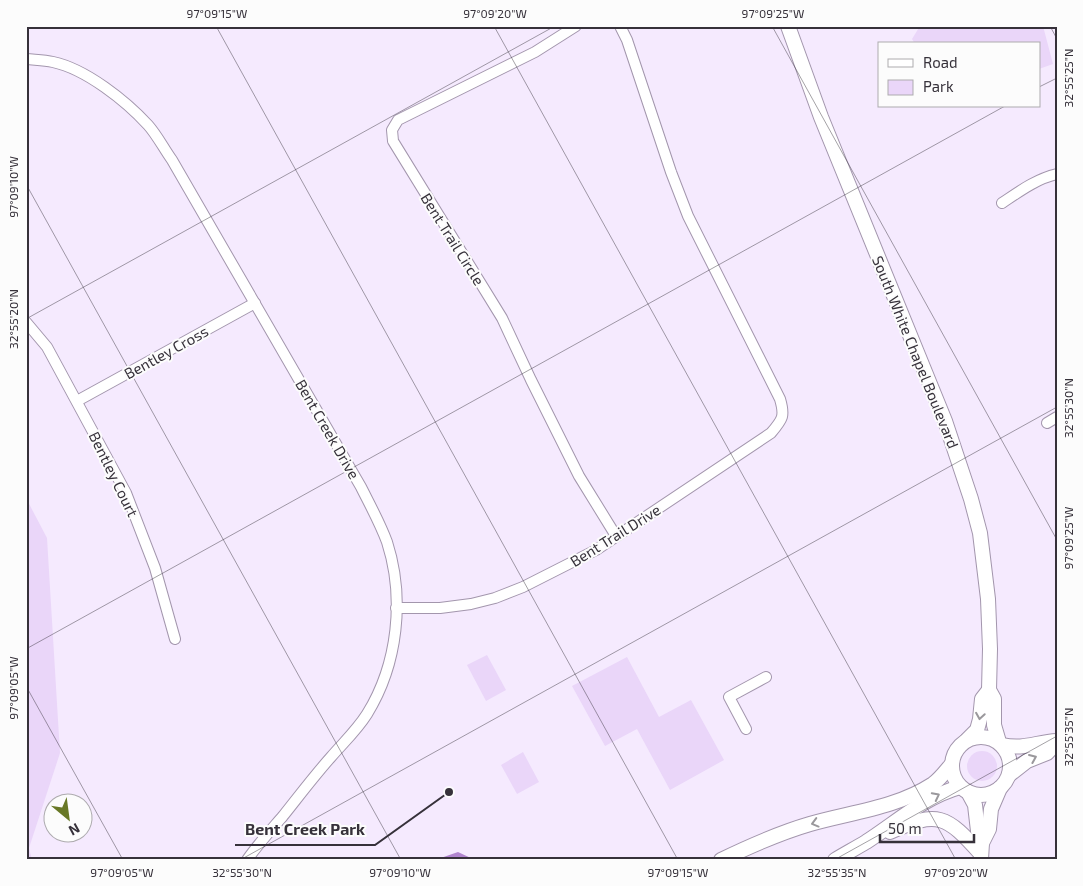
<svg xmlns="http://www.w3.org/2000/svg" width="1083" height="886" font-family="'Exo 2',sans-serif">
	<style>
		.green { fill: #ead6f9 }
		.water { fill: #b185cf }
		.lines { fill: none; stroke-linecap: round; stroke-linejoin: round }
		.minor-casing { stroke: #a396ad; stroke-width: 12 }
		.secondary-casing { stroke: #a396ad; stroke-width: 16 }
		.minor { stroke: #fff; stroke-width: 10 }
		.secondary { stroke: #fff; stroke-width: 14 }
		.oneway { stroke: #9a989c }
		.ticks { fill: none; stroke: #36313a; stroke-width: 1; stroke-opacity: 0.45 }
		.labels { text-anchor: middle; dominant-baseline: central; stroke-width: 4; stroke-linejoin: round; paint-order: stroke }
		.street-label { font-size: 15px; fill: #36313a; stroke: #fcfcfc }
		.leader { fill: none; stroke: #36313a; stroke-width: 2 }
		.callout-dot { fill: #36313a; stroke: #fcfcfc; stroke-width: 2 }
		.callout-label { font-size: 16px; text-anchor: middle; font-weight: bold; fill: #36313a; stroke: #fcfcfc; stroke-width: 4; stroke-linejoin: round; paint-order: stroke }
		.neatline { fill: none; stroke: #36313a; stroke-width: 2 }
		.ticks-label { font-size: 12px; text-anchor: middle; fill: #36313a }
	</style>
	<rect width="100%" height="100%" fill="#f5eafe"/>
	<g class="green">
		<path d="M920,26H1043L1053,64L1039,69V44H915L912,39Z"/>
		<path d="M26,498L47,538L60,753L29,848L32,860H26Z"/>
		<path d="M487,655L506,690L486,701L467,665Z"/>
		<path d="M627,657L659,717L691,700L724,760L670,790L637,729L605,746L572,686Z"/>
		<circle cx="982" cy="766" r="15"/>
		<path d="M523,752L539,782L517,794L501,765Z"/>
	</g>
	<path class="water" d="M458,852L475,860H435Z"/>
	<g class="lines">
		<defs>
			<g id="minor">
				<path d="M576,26L535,52L398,120L392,130L393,141L502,318L531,380L579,476L616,536"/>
				<path d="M26,59C35,60 44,60 53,62C86,69 126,101 148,125C157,135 164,149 172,160L361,487C370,505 380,523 387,542C405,598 398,664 367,714C357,730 343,743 331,757C314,776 299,796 283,816C271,830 258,844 247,860"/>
				<path d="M1002,203C1020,191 1036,179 1057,174"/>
				<path d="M26,322L47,347L126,493L155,568L175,639"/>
				<path d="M77,401L255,303"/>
				<path d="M1047,423L1057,417"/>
				<path d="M396,608H440L471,604L495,598L523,587L596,550L771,433C783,419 785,416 780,399L688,216L671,172L627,40L620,26"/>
				<path d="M746,729L729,697L766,677"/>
			</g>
			<g id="secondary">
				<path d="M788,26L821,117L945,421L971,499L980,533L988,599L990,649L989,690L994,699V725L999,742"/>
				<circle cx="981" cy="766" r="29"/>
				<path d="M967,740L977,730L980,719L982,699L989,690"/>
				<path d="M1002,745C1024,750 1036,742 1057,741"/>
				<path d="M1009,775L1027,761L1047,753L1057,742"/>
				<path d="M968,792L975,805L978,831L982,843"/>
				<path d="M890,832C938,810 946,815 981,854"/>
				<path d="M981,859L982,843L989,829L991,809L1000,788"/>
				<path d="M721,860C750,846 779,833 810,824C852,812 896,808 933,784C940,779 946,771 951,765"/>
				<path d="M835,860C845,854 856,848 866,842C897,822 924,797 960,787"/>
			</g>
		</defs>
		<use href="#minor" class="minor-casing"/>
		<use href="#secondary" class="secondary-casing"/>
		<use href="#minor" class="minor"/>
		<use href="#secondary" class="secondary"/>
	</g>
	<defs><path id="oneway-chevron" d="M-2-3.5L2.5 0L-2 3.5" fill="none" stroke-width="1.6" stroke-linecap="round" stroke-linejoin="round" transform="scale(1.25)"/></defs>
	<g class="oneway">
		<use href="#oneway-chevron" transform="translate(980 716) rotate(99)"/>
		<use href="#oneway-chevron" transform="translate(1033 758) rotate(-23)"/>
		<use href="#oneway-chevron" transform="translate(936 796) rotate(-27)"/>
		<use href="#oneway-chevron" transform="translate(815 823) rotate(165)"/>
	</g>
	<path class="ticks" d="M216,26L678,860M494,26L956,860M772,26L1057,540M1050,26L1057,39M1039,87L1057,78M26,184L401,860M26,319L555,26M26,649L1005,106M26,686L123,860M240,860L1057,407M834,860L1057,736"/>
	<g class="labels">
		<g class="street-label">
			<text transform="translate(453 239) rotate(58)">Bent Trail Circle</text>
			<text transform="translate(166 352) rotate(-29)">Bentley Cross</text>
			<text transform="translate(916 352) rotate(68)">South White Chapel Boulevard</text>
			<text transform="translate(328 429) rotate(60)">Bent Creek Drive</text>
			<text transform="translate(114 474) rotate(64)">Bentley Court</text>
			<text transform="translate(615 535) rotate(-32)">Bent Trail Drive</text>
		</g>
	</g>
	<path class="leader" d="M449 792L375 845H235"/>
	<circle class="callout-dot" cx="449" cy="792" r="5"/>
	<g class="callout-label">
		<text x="305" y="835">Bent Creek Park</text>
	</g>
	<rect width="1083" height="886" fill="none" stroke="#fcfcfc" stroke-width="55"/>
	<rect x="878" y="42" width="162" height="65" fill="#fcfcfc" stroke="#adabae"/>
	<rect x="888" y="59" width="25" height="8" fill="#ffffff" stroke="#adabae"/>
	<text x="923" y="68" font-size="15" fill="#36313a">Road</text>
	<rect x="888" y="80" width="25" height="15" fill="#ead6f9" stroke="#adabae"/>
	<text x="923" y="92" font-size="15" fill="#36313a">Park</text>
	<g transform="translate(68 818) rotate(151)"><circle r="24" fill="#fcfcfc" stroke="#adabae"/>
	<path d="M0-4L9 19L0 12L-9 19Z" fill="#687826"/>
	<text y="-8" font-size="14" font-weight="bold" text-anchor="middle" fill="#36313a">N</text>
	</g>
	<path d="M880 834v8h94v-8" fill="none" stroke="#36313a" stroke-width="2.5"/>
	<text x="888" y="834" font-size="15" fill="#36313a" stroke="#fcfcfc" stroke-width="4" paint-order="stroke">50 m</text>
	<rect x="28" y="28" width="1028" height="830" class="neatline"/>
	<g class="ticks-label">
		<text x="217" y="18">97°09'15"W</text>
		<text x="495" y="18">97°09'20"W</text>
		<text x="773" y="18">97°09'25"W</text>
		<text transform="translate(1069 78) rotate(-90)" y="4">32°55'25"N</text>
		<text transform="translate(14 187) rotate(-90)" y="4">97°09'10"W</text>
		<text transform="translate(14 319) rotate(-90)" y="4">32°55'20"N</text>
		<text transform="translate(1069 408) rotate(-90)" y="4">32°55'30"N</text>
		<text transform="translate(1069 538) rotate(-90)" y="4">97°09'25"W</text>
		<text transform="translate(14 688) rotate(-90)" y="4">97°09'05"W</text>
		<text transform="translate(1069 737) rotate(-90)" y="4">32°55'35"N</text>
		<text x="122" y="877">97°09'05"W</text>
		<text x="242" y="877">32°55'30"N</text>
		<text x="400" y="877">97°09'10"W</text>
		<text x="678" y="877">97°09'15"W</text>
		<text x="837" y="877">32°55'35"N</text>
		<text x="956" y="877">97°09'20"W</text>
	</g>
</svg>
